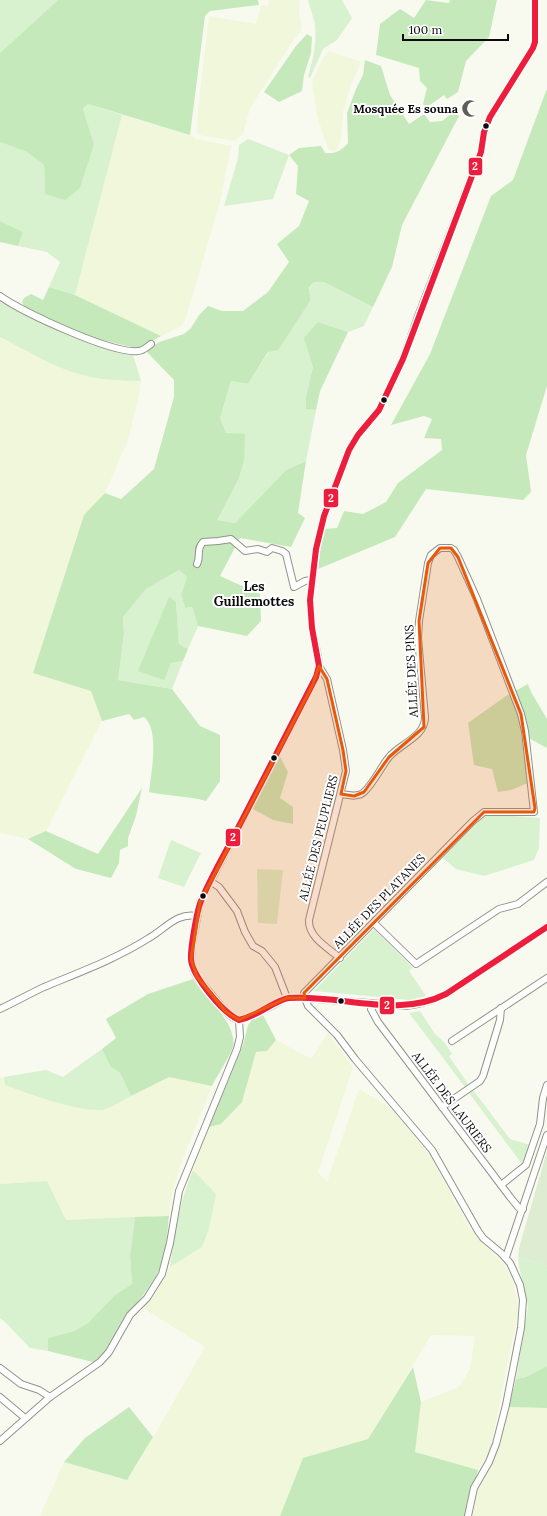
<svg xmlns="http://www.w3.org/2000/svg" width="547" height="1516" font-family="Lora,serif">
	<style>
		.farmland { fill: #f1f7da }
		.green { fill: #d8f1ce }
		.forest { fill: #c5e9bb }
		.cemetery { fill: #deecd2 }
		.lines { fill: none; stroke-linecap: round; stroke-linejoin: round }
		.minor-casing { stroke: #92938e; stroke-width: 8 }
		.minor { stroke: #fefefd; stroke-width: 6 }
		.bus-1-casing { stroke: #fff; stroke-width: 9 }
		.bus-1 { stroke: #ed1e3c; stroke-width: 6 }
		.marked { fill: #e8590c; fill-opacity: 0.2; stroke: #e8590c; stroke-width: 3; stroke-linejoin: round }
		.bus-dot { fill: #0b0b0b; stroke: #fff; stroke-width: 1.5 }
		.labels { text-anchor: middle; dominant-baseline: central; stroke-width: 4; stroke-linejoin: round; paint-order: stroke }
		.poi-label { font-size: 12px; font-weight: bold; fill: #0b0b0b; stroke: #fff; text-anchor: end }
		.street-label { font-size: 12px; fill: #0b0b0b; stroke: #fff }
		.neighbourhood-label { font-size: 13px; font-weight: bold; fill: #0b0b0b; stroke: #fff }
		.line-badge { stroke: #fff; stroke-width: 1.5 }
		.badge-label { font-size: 11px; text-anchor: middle; font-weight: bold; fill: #fff }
	</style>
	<rect width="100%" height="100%" fill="#f8faef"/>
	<g class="farmland">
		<path d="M269,0H300L299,11L302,28L300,32L291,44L250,108L243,134L235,141L199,135L197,133L198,109L209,16L256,24L261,5L268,6Z"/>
		<path d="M329,51L361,62L350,88L343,112L341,138L337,150L333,151L329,150L327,146L317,116L312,82L322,60Z"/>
		<path d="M122,115L190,135L196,139L231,146L221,198L185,321L180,327L161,336L75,295Z"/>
		<path d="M0,337L60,367L80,374L120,381H141L139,395L128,440L105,493L84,515L33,673L92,691L102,721L46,831L28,839L0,833Z"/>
		<path d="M328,1033L353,1067L318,1172L327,1182L359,1089L391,1108L431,1157L468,1226L485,1246L504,1264L511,1275L518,1303L517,1318L489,1455L478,1470L415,1452L421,1402L459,1387L470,1369L475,1336L431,1335L368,1439L303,1458L280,1516H40L64,1462L127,1480L138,1464L205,1347L143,1308L156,1292L170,1267L202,1247L209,1229L216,1194L193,1170L209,1127L221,1124L242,1102L256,1052L267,1051L276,1040L311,1059Z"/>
		<path d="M4,1077L5,1085L47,1099L93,1110L107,1108L169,1077L212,1086L182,1161L172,1193L169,1216L66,1220L47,1181L0,1184V1078Z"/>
		<path d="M509,1407L547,1408V1516H473L477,1490L493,1461L498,1449Z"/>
	</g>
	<g class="green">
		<path d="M0,0H58L0,53Z"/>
		<path d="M308,0H342L352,18L337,40L323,49L310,78L308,77C313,60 317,42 315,24C313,16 310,8 308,0Z"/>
		<path d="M88,104L122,115L75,295L49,287L60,262L47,252L18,246L23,232L0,221V142L27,152L44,165L45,194L94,144L83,109Z"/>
		<path d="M248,139L289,155L273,199L224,206L238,158L239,145Z"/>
		<path d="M314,282H324L373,307L364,326L348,332L318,322L313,367L306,397V409L316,410L306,461L286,470L235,523L216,520L238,480L226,433L220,418L231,381L248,384Z"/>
		<path d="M0,300L91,344L118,353L133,355L141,381C121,381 99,380 79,374C51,366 26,350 0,337Z"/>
		<path d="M179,570L187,577L181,593L185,608L192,607L198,626L188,649L179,644L176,602L171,663L183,661L172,689L118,680L124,633L123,617L146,589Z"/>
		<path d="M486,814L540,818L539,848L534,860L484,876L456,869L443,858Z"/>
		<path d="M171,840L201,853L184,887L158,878Z"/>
		<path d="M257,869L283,870L277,924L258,923Z"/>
		<path d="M374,929L413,968L409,971L426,996L410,1000L314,991Z"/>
		<path d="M420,1011L435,1034L444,1042L452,1054L449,1056L468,1084L465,1087L409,1013Z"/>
		<path d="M102,1049L110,1066L120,1073L131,1096C123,1100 114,1106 106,1109C85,1115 27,1093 5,1085L4,1077L46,1070L63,1077Z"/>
		<path d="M473,1090L510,1139L530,1145L524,1163L522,1164L469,1093Z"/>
		<path d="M193,1170L216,1194L209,1229L202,1247L170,1267C175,1232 179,1203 193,1170Z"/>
		<path d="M47,1181L66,1220L135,1217L130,1256L132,1284L115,1295L88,1323L74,1331L48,1338V1351L30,1348L5,1322L0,1318V1184Z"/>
		<path d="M518,1257L547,1266V1366L526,1377L516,1379L528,1307C526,1290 519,1274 518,1257Z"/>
	</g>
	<g class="forest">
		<path d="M58,0H258L259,5L210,11L205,16L190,135L88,104L83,109L94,144L80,188L65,200L45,194L44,165L27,152L0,142V53Z"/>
		<path d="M426,0L449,3L450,0H497L489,37L466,61L458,92L447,99L444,95L427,107L423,104L427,88L420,81L419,68L376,55L380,24L400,9L414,18Z"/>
		<path d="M307,34L312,37L311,53L304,75L302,91L279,102L264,92L296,46Z"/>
		<path d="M365,60L381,66L390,95L409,124L424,114L430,122L442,121L455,111L459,116L402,225L392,267L373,307L324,282H314L309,288L310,301L278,350L268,352L248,384L231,381L220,418L226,433L245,434L244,460L238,480L217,520L235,523L286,470L306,461L298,513L305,518L291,547L240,538L220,576L260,594L261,621L247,636L198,626L192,607L185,608L181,594L187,577L179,570L146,589L123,617L124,633L118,680L172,689L200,726L220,735V781L206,801C188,796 168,796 149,792C151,773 160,730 144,717L134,720L129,714L102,721L91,691L33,673L84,515L105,493L121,499L154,469L174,397V380L146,351L159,342L184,334L191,328L199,315L208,306L222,311H243L268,292L289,262L277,244L299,226L309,201L296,194L298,166L289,155L299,148L321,146L325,153C336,154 341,151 348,143L347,113L356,89L363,75Z"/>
		<path d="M547,90V386L526,455L531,492L523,500L426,489L395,537L318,569L320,550L324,529L337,528L344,511L363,514L386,502L398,483L442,450L441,439L424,438L432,419L424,416L391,425L430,354L491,196L513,180L546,91Z"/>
		<path d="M0,221L23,232L18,246L0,242Z"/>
		<path d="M49,287L75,295L161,336L143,346L136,348L93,338L25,308L22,302L24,298L31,294L43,300Z"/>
		<path d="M318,322L348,332L320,391L316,410L306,409V397L313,367L304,338Z"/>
		<path d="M169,597L176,602L179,644L188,649L183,661L171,663L164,680L138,671Z"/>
		<path d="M528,684L531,692L547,719V748L521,734L528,783L511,790L498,792L492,769L474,765L468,723L506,696Z"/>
		<path d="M279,755L288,772L280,798L293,807V824L273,820L253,809Z"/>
		<path d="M142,788L136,816L128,838V846L120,850L119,863L111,878L76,869L28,839L46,831L98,854Z"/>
		<path d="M193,979C205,994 238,1026 233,1047C230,1056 217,1076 212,1086L169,1077L131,1096L120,1073L110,1066L102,1049L116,1038L106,1019L148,994Z"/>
		<path d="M263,1015L276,1040L267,1051L256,1052L242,1102L221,1124L209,1127L243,1045L248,1025L252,1020Z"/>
		<path d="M169,1216C167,1232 167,1249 161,1264C156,1280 144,1293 135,1306C122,1325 110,1344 97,1363L48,1351V1338L74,1331L88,1323L115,1295L132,1284L130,1256L135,1217Z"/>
		<path d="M547,1366V1408L509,1407L516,1379L526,1377Z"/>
		<path d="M413,1367L421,1402L415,1452L478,1470L468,1503L466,1516H280L303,1458L368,1439Z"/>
		<path d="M129,1407L153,1437L127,1480L64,1462L85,1438Z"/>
	</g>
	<path class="cemetery" d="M547,1151V1266L518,1257L519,1248Z"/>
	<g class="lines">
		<defs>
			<g id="minor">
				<path d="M535,0V42L533,48L490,117L484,132L481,152L417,319L403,359L379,410L358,435L349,450L324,516L316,549L310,600L312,628L318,657L319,666L316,677L200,902L192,945L191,959L193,969L197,977L226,1012L232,1017L239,1020L252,1016L287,998H305L406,1006C423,1004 437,1000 451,991L547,927"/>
				<path d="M0,296C22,312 112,354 138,351C143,351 147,347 151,344"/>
				<path d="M197,564C201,556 196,549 203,542L218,541L231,539L245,551L258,549L267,552L272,548L282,551L286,554L294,587L305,581L311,580"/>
				<path d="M319,666L327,679L343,750L346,771L309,920C308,937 328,948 340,958"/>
				<path d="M341,794C348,795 358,798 364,792C373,784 381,767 389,757C401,743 425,737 425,717L418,638L419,621L428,563L431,555L440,548H451L454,550L458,557L477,599L521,714L525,731L534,812H484L473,821L304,993L305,998L308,1006L337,1035L355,1059L432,1150L478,1231L483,1238L501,1253L510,1263L520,1285L523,1300L521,1328L506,1405L496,1444L489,1462L474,1488L468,1516"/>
				<path d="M210,881L219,887L237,911L245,932L253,946L262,951L275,967L287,998"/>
				<path d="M374,923L416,964L499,909L518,904L547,882"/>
				<path d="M371,1003V1009L378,1022L510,1197L519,1208L523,1209"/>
				<path d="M0,1009C15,1002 29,994 44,987C80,972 116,959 149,938C165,929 177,912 197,916"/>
				<path d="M452,1041L547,978"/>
				<path d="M442,1107L480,1081L483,1076L500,1020L501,1008"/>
				<path d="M501,1185L526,1165L540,1124L543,1098L547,1085"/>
				<path d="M506,1257L547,1135"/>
				<path d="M0,1368L21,1384L39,1390L50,1397"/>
				<path d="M0,1397L25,1418"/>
				<path d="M0,1441L50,1397L100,1362L109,1352L130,1315L147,1298L162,1274L170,1243L179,1191L237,1049L240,1037L239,1020"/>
			</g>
		</defs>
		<use href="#minor" class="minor-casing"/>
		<use href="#minor" class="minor"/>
		<defs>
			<path id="bus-1" d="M535,0V42L533,48L490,117L484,132L481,152L403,359L379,410L358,435L349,450L324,516L316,549L310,600L312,628L319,666L316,677C290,727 264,778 238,828C226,852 211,876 201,901C197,910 190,950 191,960C193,977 223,1013 239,1020C244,1019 249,1017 253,1015C263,1011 279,999 289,998C341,994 397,1019 446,994L547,927"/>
		</defs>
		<use href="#bus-1" class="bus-1-casing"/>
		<use href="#bus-1" class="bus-1"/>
	</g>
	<path class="marked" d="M440,548H451L458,557L521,714L535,808L534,812H484L304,993L305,998H287L239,1020L226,1012L197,977L191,959L200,902L313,684L319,666L327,679L343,750L346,771L341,794L354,796L364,792L389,757L424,727L419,621L428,563Z"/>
	<defs>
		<symbol id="mosque-bare" viewBox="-9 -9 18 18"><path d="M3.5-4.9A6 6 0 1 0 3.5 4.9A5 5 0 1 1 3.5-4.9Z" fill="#5e5f5b" stroke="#fff" stroke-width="2.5" paint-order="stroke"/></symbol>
	</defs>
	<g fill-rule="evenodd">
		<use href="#mosque-bare" x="458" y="96" width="25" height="25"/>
	</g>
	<g class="bus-dot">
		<circle cx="486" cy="126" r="3.5"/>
		<circle cx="384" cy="400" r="3.5"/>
		<circle cx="274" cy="758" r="3.5"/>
		<circle cx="203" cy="896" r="3.5"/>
		<circle cx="341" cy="1001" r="3.5"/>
	</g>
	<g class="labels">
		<g class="poi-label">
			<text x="458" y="108">Mosquée Es souna</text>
		</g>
		<g class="street-label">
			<text transform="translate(411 671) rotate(-93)">ALLÉE DES PINS</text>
			<text transform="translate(318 838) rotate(-76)">ALLÉE DES PEUPLIERS</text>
			<text transform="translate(379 901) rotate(-46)">ALLÉE DES PLATANES</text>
			<text transform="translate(452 1102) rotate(53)">ALLÉE DES LAURIERS</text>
		</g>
		<g class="neighbourhood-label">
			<text x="254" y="586">Les<tspan x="254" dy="15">Guillemottes</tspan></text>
		</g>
	</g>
	<g class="line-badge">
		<rect x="468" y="157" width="15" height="19" rx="4" fill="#ed1e3c"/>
		<rect x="323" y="488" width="16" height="20" rx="4" fill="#ed1e3c"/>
		<rect x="225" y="828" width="16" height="19" rx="4" fill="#ed1e3c"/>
		<rect x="379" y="996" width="16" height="19" rx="4" fill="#ed1e3c"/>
	</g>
	<g class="badge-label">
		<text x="475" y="170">2</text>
		<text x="331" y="502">2</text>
		<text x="233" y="841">2</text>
		<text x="387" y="1009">2</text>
	</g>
	<path d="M403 34v6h105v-6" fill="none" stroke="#0b0b0b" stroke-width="2"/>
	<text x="409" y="34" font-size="12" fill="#0b0b0b" stroke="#ffffff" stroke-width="3" paint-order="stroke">100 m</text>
</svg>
